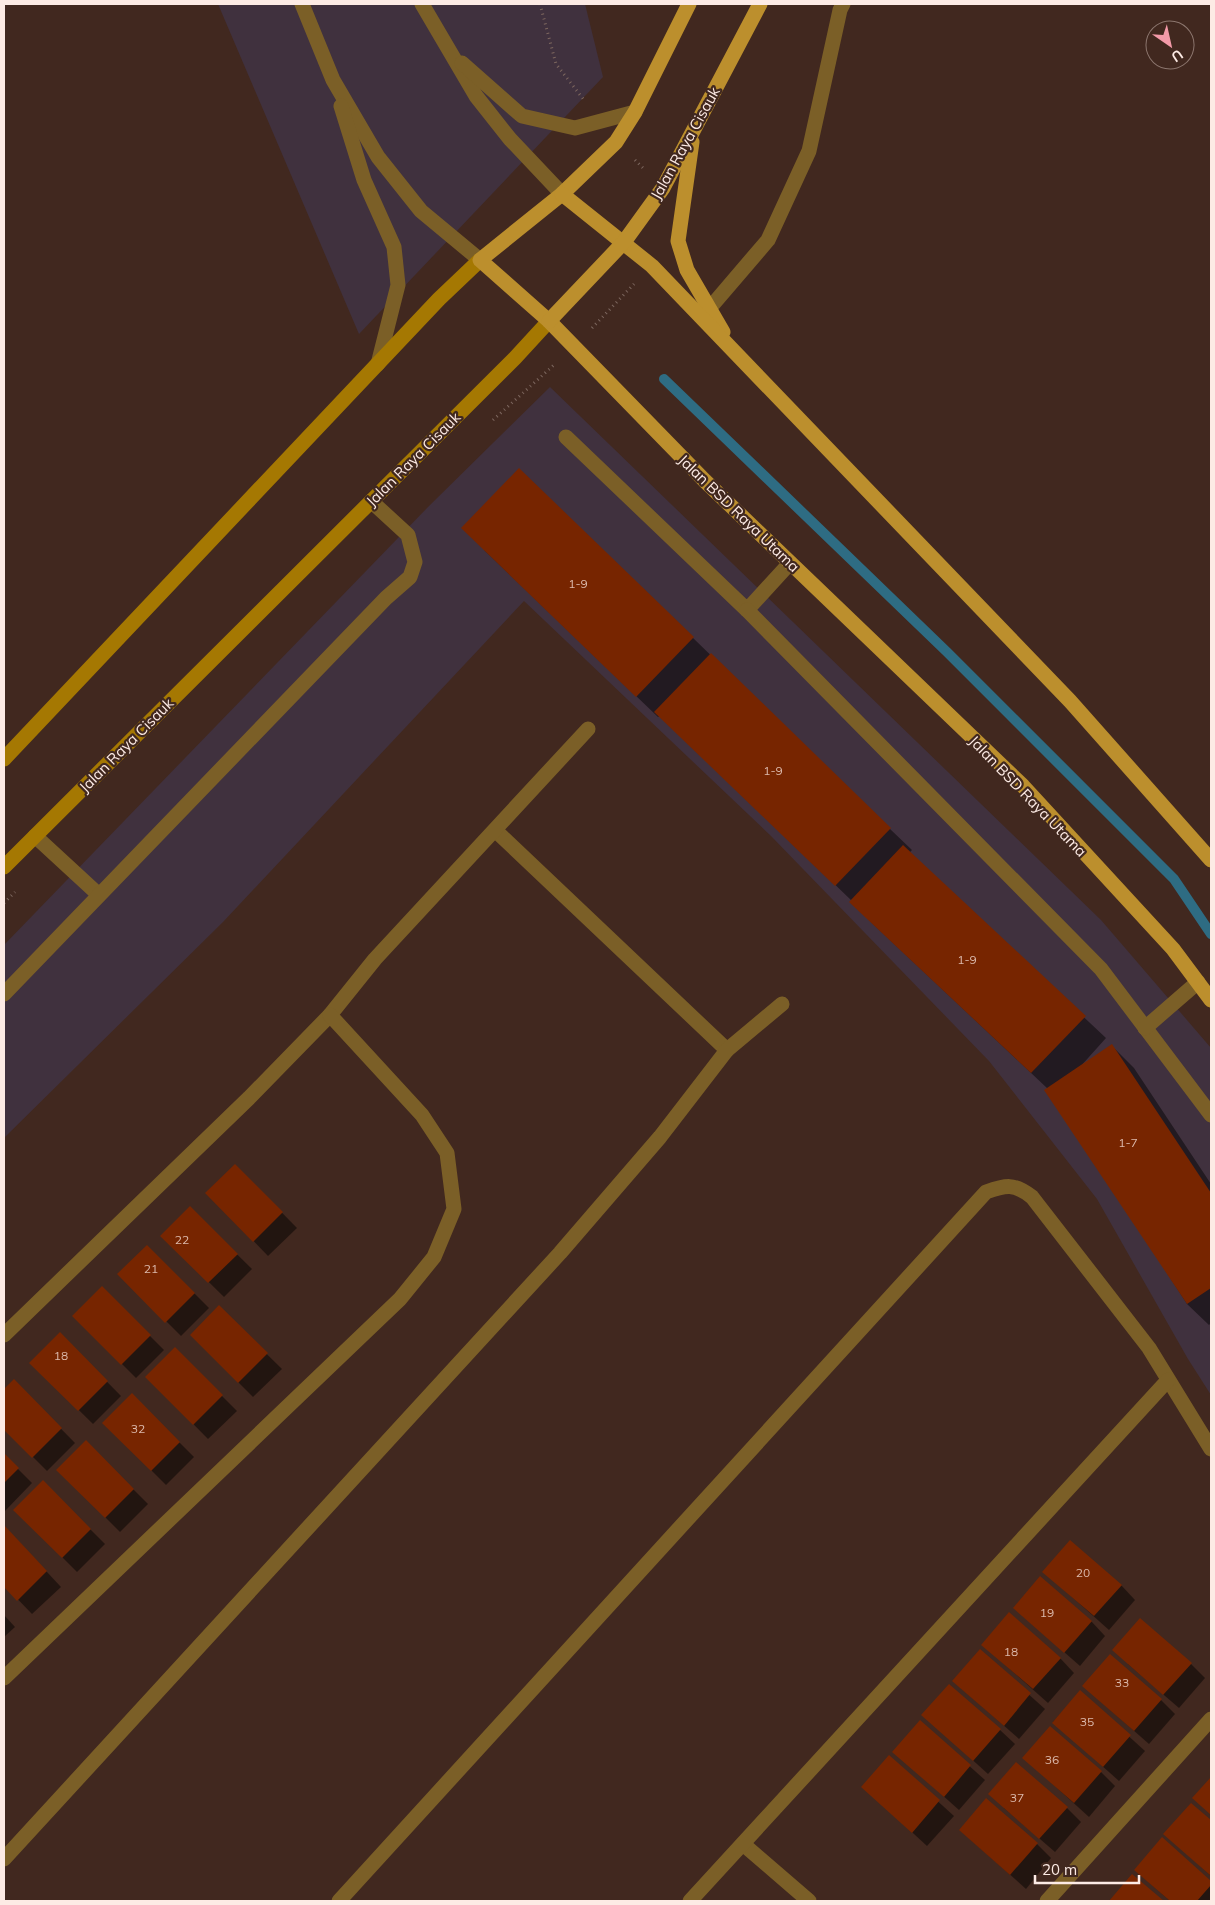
<svg xmlns="http://www.w3.org/2000/svg" width="1215" height="1905" font-family="Mulish,sans-serif">
	<style>
		.commercial { fill: #40313e }
		.shadow { fill: #0007 }
		.lines { fill: none; stroke-linecap: round; stroke-linejoin: round }
		.stream { stroke: #2e6c83; stroke-width: 10 }
		.building { fill: #772500 }
		.path { stroke: #7d675f; stroke-width: 3; stroke-dasharray: 1 4; stroke-linecap: butt }
		.lane { stroke: #7b5f27; stroke-width: 15 }
		.street { stroke: #7b5f27; stroke-width: 15 }
		.secondary { stroke: #a57802; stroke-width: 15 }
		.primary { stroke: #bc8f2d; stroke-width: 15 }
		.labels { text-anchor: middle; dominant-baseline: central; stroke-width: 4.5; stroke-linejoin: round; paint-order: stroke }
		.number-label { font-size: 12px; fill: #dcbaac }
		.street-label { font-size: 15px; fill: #fdebe5; stroke: #41281f }
	</style>
	<rect width="100%" height="100%" fill="#41281f"/>
	<g class="commercial">
		<path d="M218,4H585L603,77L359,334Z"/>
		<path d="M550,387L1101,920L1211,1048V1395L1188,1359L1097,1199L989,1061L771,836L524,601L223,922L4,1138V945L428,507Z"/>
	</g>
	<g class="shadow">
		<path d="M484,550L693,638L890,829L912,850L909,853L1106,1038L1080,1067L1112,1046L1134,1068L1211,1184V1323L1209,1325L1187,1304L1048,1089L873,924L852,901L660,716L658,717Z"/>
		<path d="M235,1165L297,1228L268,1256L207,1193Z"/>
		<path d="M190,1208L252,1269L224,1297L162,1236Z"/>
		<path d="M147,1246L209,1308L181,1336L119,1274Z"/>
		<path d="M102,1288L164,1350L136,1378L74,1316Z"/>
		<path d="M219,1307L282,1369L253,1397L191,1335Z"/>
		<path d="M60,1334L121,1396L93,1424L31,1363Z"/>
		<path d="M175,1349L237,1411L208,1439L147,1377Z"/>
		<path d="M14,1381L75,1443L47,1471L4,1428V1391Z"/>
		<path d="M132,1395L194,1457L166,1485L104,1423Z"/>
		<path d="M86,1442L148,1504L120,1532L58,1470Z"/>
		<path d="M4,1455L32,1483L4,1512Z"/>
		<path d="M43,1482L105,1544L77,1572L15,1510Z"/>
		<path d="M4,1526L61,1587L32,1614L4,1585Z"/>
		<path d="M1044,1572L1121,1585L1135,1600L1109,1630Z"/>
		<path d="M1014,1608L1091,1621L1105,1636L1080,1666Z"/>
		<path d="M4,1615L15,1627L4,1637Z"/>
		<path d="M983,1645L1060,1658L1074,1673L1048,1703Z"/>
		<path d="M980,1651L1045,1709L1019,1739L953,1681Z"/>
		<path d="M1128,1664H1191L1205,1678L1179,1708Z"/>
		<path d="M1080,1692L1145,1751L1119,1781L1053,1722Z"/>
		<path d="M1099,1700H1161L1175,1714L1149,1744Z"/>
		<path d="M923,1715L1000,1730L1015,1744L988,1774Z"/>
		<path d="M920,1722L985,1780L959,1810L894,1752Z"/>
		<path d="M889,1757L954,1816L927,1846L863,1787Z"/>
		<path d="M1024,1758L1101,1772L1115,1786L1089,1817Z"/>
		<path d="M1191,1804L1211,1822V1876L1165,1834Z"/>
		<path d="M1004,1808H1067L1081,1822L1055,1852Z"/>
		<path d="M960,1830L1037,1844L1051,1858L1026,1889Z"/>
		<path d="M1162,1839L1211,1883V1901H1170L1135,1870Z"/>
		<path d="M1132,1876L1162,1901H1110Z"/>
	</g>
	<g class="lines">
		<path class="stream" d="M664,379L947,652L1174,879L1211,934"/>
	</g>
	<g class="building">
		<path d="M519,468L694,637L636,697L461,528Z"/>
		<path d="M711,653L891,828L835,886L654,712Z"/>
		<path d="M903,845L1086,1016L1031,1073L849,902Z"/>
		<path d="M1112,1044L1211,1193V1288L1187,1304L1044,1090Z"/>
		<path d="M235,1164L283,1212L253,1242L205,1193Z"/>
		<path d="M190,1206L238,1254L208,1283L160,1236Z"/>
		<path d="M147,1245L195,1293L165,1323L117,1274Z"/>
		<path d="M102,1286L151,1335L121,1365L72,1316Z"/>
		<path d="M219,1305L268,1353L238,1383L190,1335Z"/>
		<path d="M60,1332L108,1381L78,1411L29,1363Z"/>
		<path d="M175,1347L223,1395L193,1425L145,1377Z"/>
		<path d="M14,1379L62,1428L32,1458L4,1430V1389Z"/>
		<path d="M132,1393L180,1442L151,1471L102,1423Z"/>
		<path d="M86,1440L134,1489L105,1518L56,1470Z"/>
		<path d="M4,1453L19,1468L4,1483Z"/>
		<path d="M43,1480L91,1529L62,1558L13,1510Z"/>
		<path d="M4,1525L47,1571L17,1601L4,1587Z"/>
		<path d="M1070,1540L1122,1585L1094,1616L1042,1572Z"/>
		<path d="M1040,1576L1092,1621L1064,1653L1013,1608Z"/>
		<path d="M1009,1612L1061,1658L1033,1689L981,1645Z"/>
		<path d="M1140,1618L1192,1663L1163,1695L1112,1650Z"/>
		<path d="M980,1649L1031,1693L1004,1726L952,1681Z"/>
		<path d="M1110,1654L1162,1699L1134,1731L1082,1686Z"/>
		<path d="M949,1684L1001,1729L973,1761L921,1715Z"/>
		<path d="M1080,1690L1131,1735L1103,1767L1052,1723Z"/>
		<path d="M920,1720L971,1765L944,1797L892,1752Z"/>
		<path d="M1050,1726L1102,1771L1074,1803L1022,1758Z"/>
		<path d="M889,1755L940,1800L912,1833L861,1787Z"/>
		<path d="M1016,1762L1068,1807L1039,1839L988,1794Z"/>
		<path d="M1211,1777V1815L1192,1798Z"/>
		<path d="M986,1798L1038,1843L1010,1875L959,1830Z"/>
		<path d="M1191,1803L1211,1820V1876L1163,1834Z"/>
		<path d="M1162,1837L1211,1881V1885L1197,1901H1170L1134,1870Z"/>
		<path d="M1132,1874L1164,1901H1109Z"/>
	</g>
	<g class="lines">
		<g class="path">
			<path d="M540,4L556,64L584,100"/>
			<path d="M635,160L645,170"/>
			<path d="M592,328L634,284"/>
			<path d="M493,420L555,364"/>
			<path d="M4,903L15,892"/>
		</g>
		<g class="lane">
			<path d="M302,4L333,80L378,157L421,211L480,260"/>
			<path d="M422,4L476,96L510,139L562,194"/>
			<path d="M462,63L522,116L575,128L635,112"/>
			<path d="M341,106L364,180L394,247L398,285L378,364"/>
			<path d="M566,437L747,610L790,563"/>
			<path d="M747,610L1101,969L1211,1115"/>
			<path d="M35,836L99,895"/>
			<path d="M4,994L386,598L410,577L415,562L408,535L371,501"/>
			<path d="M1145,1028L1198,982"/>
		</g>
		<g class="street">
			<path d="M709,309L768,240L809,151L840,10L843,4"/>
			<path d="M496,831L727,1050"/>
			<path d="M4,1335L249,1098L330,1015L375,959L588,729"/>
			<path d="M4,1678L400,1299L434,1257L454,1209L447,1153L422,1115L330,1015"/>
			<path d="M743,1844L809,1901"/>
			<path d="M4,1859L560,1253L660,1137L727,1050L782,1004"/>
			<path d="M339,1901L986,1192C1006,1185 1014,1183 1032,1197L1149,1348L1211,1449"/>
			<path d="M690,1901L1168,1380"/>
			<path d="M1047,1901L1211,1719"/>
		</g>
		<g class="secondary">
			<path d="M4,759L439,299L480,260"/>
			<path d="M4,867L515,358L549,321"/>
		</g>
		<g class="primary">
			<path d="M689,4L635,112L616,142L562,194L480,260L549,321L705,481L1023,786L1173,949L1211,1000"/>
			<path d="M692,142L678,241L687,270L723,332"/>
			<path d="M562,194L652,266L1070,701L1211,860"/>
			<path d="M549,321L624,242L663,188L760,4"/>
		</g>
	</g>
	<g class="labels">
		<g class="number-label">
			<text x="578" y="583">1-9</text>
			<text x="773" y="770">1-9</text>
			<text x="967" y="959">1-9</text>
			<text x="1128" y="1142">1-7</text>
			<text x="182" y="1239">22</text>
			<text x="151" y="1268">21</text>
			<text x="61" y="1355">18</text>
			<text x="138" y="1428">32</text>
			<text x="1083" y="1572">20</text>
			<text x="1047" y="1612">19</text>
			<text x="1011" y="1651">18</text>
			<text x="1122" y="1682">33</text>
			<text x="1087" y="1721">35</text>
			<text x="1052" y="1759">36</text>
			<text x="1017" y="1797">37</text>
		</g>
		<g class="street-label">
			<text transform="translate(685 143) rotate(-61)">Jalan Raya Cisauk</text>
			<text transform="translate(413 459) rotate(-45)">Jalan Raya Cisauk</text>
			<text transform="translate(739 513) rotate(44)">Jalan BSD Raya Utama</text>
			<text transform="translate(126 745) rotate(-45)">Jalan Raya Cisauk</text>
			<text transform="translate(1028 796) rotate(46)">Jalan BSD Raya Utama</text>
		</g>
	</g>
	<rect width="1215" height="1905" fill="none" stroke="#fdebe5" stroke-width="10"/>
	<g transform="translate(1170 45) rotate(146)"><circle r="24" fill="#41281f" stroke="#8c766e"/>
	<path d="M0-4L9 19L0 12L-9 19Z" fill="#f39aa8"/>
	<text y="-8" font-size="14" font-weight="bold" text-anchor="middle" fill="#fdebe5">U</text>
	</g>
	<path d="M1035 1875v8h104v-8" fill="none" stroke="#fdebe5" stroke-width="2.5"/>
	<text x="1042" y="1875" font-size="15" fill="#fdebe5" stroke="#41281f" stroke-width="4" paint-order="stroke">20 m</text>
</svg>
